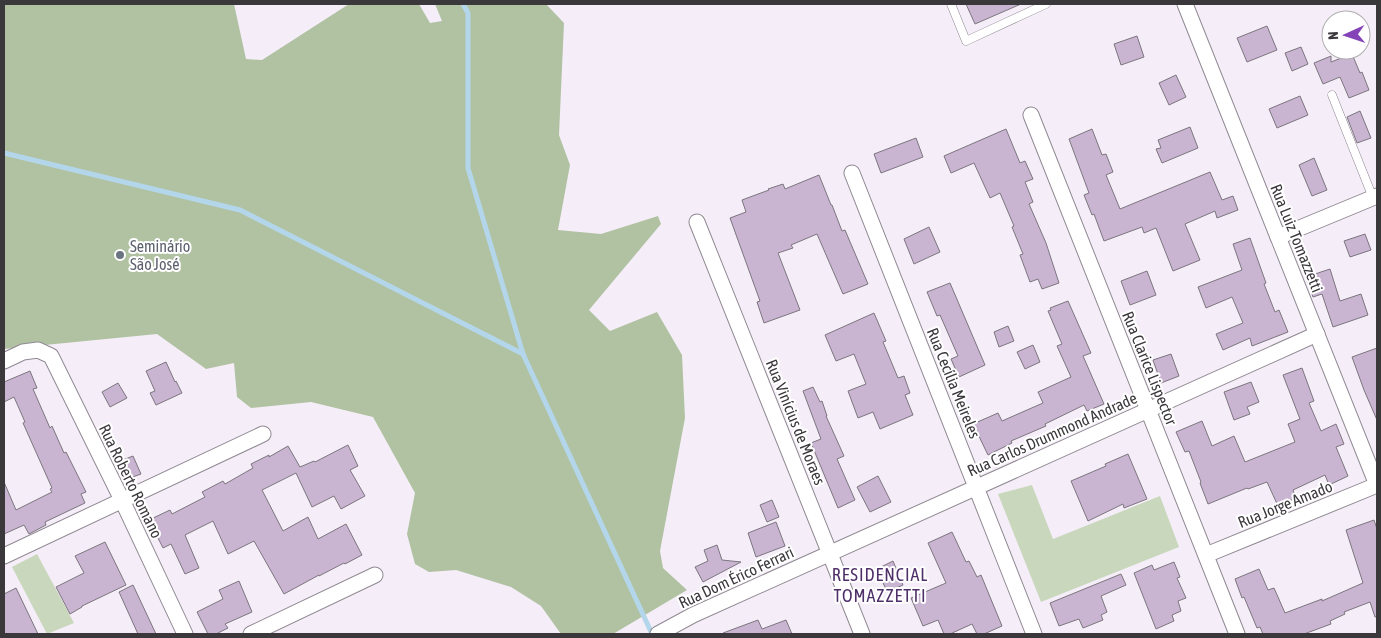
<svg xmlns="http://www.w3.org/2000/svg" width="1381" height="638" font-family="'Asap Condensed',sans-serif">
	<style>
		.green { fill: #c9d8bd }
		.forest { fill: #b1c2a3 }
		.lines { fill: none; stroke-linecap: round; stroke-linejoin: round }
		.stream { stroke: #b3d6eb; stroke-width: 5 }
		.building { fill: #c9b4d2; stroke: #7c767e }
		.service-casing { stroke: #908992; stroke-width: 9 }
		.minor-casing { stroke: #908992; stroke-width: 17 }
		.service { stroke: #fff; stroke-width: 8 }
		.minor { stroke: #fff; stroke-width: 15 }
		.worship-dot { fill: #6b7280; stroke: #fff; stroke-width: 2 }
		.labels { text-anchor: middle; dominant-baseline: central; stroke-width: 4; stroke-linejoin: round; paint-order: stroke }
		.street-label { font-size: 16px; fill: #3b383c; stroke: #fff }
		.worship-label { font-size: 16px; fill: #5b616d; stroke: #fff; text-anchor: start }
		.neighbourhood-label { font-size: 18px; letter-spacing: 1px; fill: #4e2f69; stroke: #fff }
	</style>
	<rect width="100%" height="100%" fill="#f5eef8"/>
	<g class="green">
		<path d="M1032,485L1053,539L1160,496L1179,547L1041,602L998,494Z"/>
		<path d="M37,554L74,623L47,634L12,567Z"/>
	</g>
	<path class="forest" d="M4,4H234L246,59L262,60L349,4H419L430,23L442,21L435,4H546L564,23L559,135L570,165L558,230L601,234L658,216L661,224L589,310L610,331L657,312L682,355L685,418L660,551L663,568L687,590L613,634H561L541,606L511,587L456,570L429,572L415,564L407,534L415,493L373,417L311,402L251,408L237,397L234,363L206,369L157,334L4,349Z"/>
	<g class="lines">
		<g class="stream">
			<path d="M463,4L468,13V168L523,354L652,634"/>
			<path d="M4,153L240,210L523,354"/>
		</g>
	</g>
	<g class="building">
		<path d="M966,4H1021L975,24Z"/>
		<path d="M1267,26L1277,50L1247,62L1237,38Z"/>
		<path d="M1137,36L1144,57L1121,65L1114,44Z"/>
		<path d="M1301,47L1308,64L1292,71L1285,53Z"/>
		<path d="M1352,54L1360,73L1362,72L1369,90L1349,98L1340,77L1323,84L1314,63L1331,56V62Z"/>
		<path d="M1176,75L1186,97L1169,105L1159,83Z"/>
		<path d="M1300,96L1308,115L1277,128L1269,109Z"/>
		<path d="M1360,111L1371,138L1357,143L1347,117Z"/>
		<path d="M1190,127L1198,148L1162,163L1156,149L1161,148L1158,140Z"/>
		<path d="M1006,129L1020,163L1025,161L1033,179L1025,182L1033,202L1029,204L1046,243L1059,283L1042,289L1038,279L1030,282L1020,255L1023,254L1012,227L1014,226L1000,193L990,198L974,163L951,173L944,156Z"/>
		<path d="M1092,129L1102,155L1106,154L1113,172L1106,175L1120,209L1210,172L1222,200L1233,196L1238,210L1217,218L1215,211L1185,224L1200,260L1173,271L1156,228L1144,233L1142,227L1104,241L1094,214L1092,215L1084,195L1089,193L1069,139Z"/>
		<path d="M916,138L923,157L881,173L874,154Z"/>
		<path d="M1314,158L1327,190L1312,196L1299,165Z"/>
		<path d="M819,175L831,205H832L842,231L845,230L868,284L843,294L817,234L791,245L793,248L778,253L800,310L764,323L757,302L760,301L730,218L746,212L742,200L769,190L768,189L783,184L785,189Z"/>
		<path d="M929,227L940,252L914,264L904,239Z"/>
		<path d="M1365,234L1371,250L1350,257L1344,241Z"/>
		<path d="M1250,238L1266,283L1264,284L1275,312L1279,310L1288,332L1252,346L1250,338L1223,350L1216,334L1243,323L1232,297L1206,308L1198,287L1242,270L1233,244Z"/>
		<path d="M1330,269L1340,301L1361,294L1368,315L1333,327L1322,294L1313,297L1306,277Z"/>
		<path d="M1147,271L1156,295L1130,305L1121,281Z"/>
		<path d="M950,283L985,365L959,377L951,359L958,356L940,315L937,316L927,292Z"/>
		<path d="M1068,301L1091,353L1083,356L1104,404L1087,411L1084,405L1045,424L1046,426L1011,441L1012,443L988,455L973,424L998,413L1002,421L1043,403L1038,392L1071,377L1057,346L1062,344L1048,311L1051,310L1050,308Z"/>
		<path d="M874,313L886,341L883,342L898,378L904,376L910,393L905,395L913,415L880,429L873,412L858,418L848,391L866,384L854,354L836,361L825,335Z"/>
		<path d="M1008,326L1014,341L999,347L994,332Z"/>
		<path d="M1033,345L1040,362L1025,369L1017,352Z"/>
		<path d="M1377,348V420L1364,390L1352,357Z"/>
		<path d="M1171,354L1179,376L1161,383L1153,360Z"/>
		<path d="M166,362L175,382L176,381L182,393L156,405L150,393L155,391L146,371Z"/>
		<path d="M1302,368L1314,401L1309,403L1321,431L1336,424L1344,444L1336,447L1348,476L1329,485L1325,475L1293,490L1296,498L1278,506L1267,482L1248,489L1247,488L1208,504L1200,483L1201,482L1189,451L1185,452L1176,432L1202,421L1212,446L1234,436L1245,462L1295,442L1288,424L1300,419L1283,375Z"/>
		<path d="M30,371L37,388L33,389L50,428L52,426L64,453L66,452L86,492L81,494L85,503L45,522L46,525L29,534L24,525L4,534V482L16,510L52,492L50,489L52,488L23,423L25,422L14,397L4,402V382Z"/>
		<path d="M1251,382L1259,402L1247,407L1250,414L1234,420L1224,392Z"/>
		<path d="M118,383L127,398L110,407L102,392Z"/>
		<path d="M813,387L820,402L822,401L827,416H826L844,456L837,459L855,500L838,508L811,443L821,439L803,391Z"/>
		<path d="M348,445L358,466L350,470L365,496L341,509L334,496L312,507L296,473L262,490L283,531L308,517L318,539L346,524L362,555L345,564L344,563L319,576V575L284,594L254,541L228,554L213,521L185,535L199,568L185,574L171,544L163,548L149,520L170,510L172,514L205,497L202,492L223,481L225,484L253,468L251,464L269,455V457L288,446L300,467L314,461L315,462Z"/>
		<path d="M1128,454L1147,499L1124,508L1123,504L1088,521L1071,481L1106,466L1105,464Z"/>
		<path d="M133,456L141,474L127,479L120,461Z"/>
		<path d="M878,476L891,502L870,512L857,487Z"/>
		<path d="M772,500L779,517L767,522L760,505Z"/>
		<path d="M1374,520L1377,529V617H1375L1370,602L1344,612L1345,614L1330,621L1331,624L1304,634H1263L1260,627L1257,628L1244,597L1242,598L1235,579L1259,569L1268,590L1274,588L1285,613L1322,599V601L1363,583L1346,530Z"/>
		<path d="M776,522L785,546L756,557L748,533Z"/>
		<path d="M952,532L966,562L969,561L977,577L981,575L1002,626L984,634H977L972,624L950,634H944L938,620L923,626L911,598L946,583L928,543Z"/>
		<path d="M105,542L126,585L82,606V607L70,614L56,587L84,573L75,556Z"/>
		<path d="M717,545L722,560L741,562L703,582L695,567L708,561L704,550Z"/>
		<path d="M893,561L903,585L887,592L877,569Z"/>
		<path d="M1174,562L1180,577L1177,578L1186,598L1178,601L1181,611L1172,615L1174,621L1156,629L1134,573L1152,565L1154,570Z"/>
		<path d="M1121,574L1126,585L1101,596L1107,612L1101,615L1103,620L1083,628L1079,619L1059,626L1050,603Z"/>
		<path d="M239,581L252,612L225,624L228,628L216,634H208L197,612L223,599L219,590Z"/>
		<path d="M133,585L156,634H138L119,592Z"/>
		<path d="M16,588L38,634H4V594Z"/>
		<path d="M758,620L762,629L786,620L792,634H723V633Z"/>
	</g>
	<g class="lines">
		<defs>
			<g id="service">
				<path d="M951,4L966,41L1046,4"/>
				<path d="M1332,95L1373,198"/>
			</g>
			<g id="minor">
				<path d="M1185,4L1377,485"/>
				<path d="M1031,115L1237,634"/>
				<path d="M852,173L1034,634"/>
				<path d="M697,222L862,634"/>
				<path d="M1278,237L1377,196"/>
				<path d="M4,361L23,352L38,350L51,356L122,500L185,634"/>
				<path d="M1206,555L1377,485"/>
				<path d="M4,556L263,434"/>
				<path d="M251,634L375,575"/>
				<path d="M658,634L693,615L1317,334"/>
			</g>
		</defs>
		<use href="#service" class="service-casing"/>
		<use href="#minor" class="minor-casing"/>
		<use href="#service" class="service"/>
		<use href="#minor" class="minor"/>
	</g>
	<circle class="worship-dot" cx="120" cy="255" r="5"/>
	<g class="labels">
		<g class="street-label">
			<text transform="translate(1297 238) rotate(68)">Rua Luiz Tomazzetti</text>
			<text transform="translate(1150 368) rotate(68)">Rua Clarice Lispector</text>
			<text transform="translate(954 383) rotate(68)">Rua Cecília Meireles</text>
			<text transform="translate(796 422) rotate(68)">Rua Vinícius de Moraes</text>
			<text transform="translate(1052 434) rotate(-24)">Rua Carlos Drummond Andrade</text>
			<text transform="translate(131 481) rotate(64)">Rua Roberto Romano</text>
			<text transform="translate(1285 504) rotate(-22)">Rua Jorge Amado</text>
			<text transform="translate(736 577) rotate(-25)">Rua Dom Érico Ferrari</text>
		</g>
		<g class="worship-label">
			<text x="130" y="246">Seminário<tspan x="130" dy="18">São José</tspan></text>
		</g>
		<g class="neighbourhood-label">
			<text x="880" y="574">RESIDENCIAL<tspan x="880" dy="21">TOMAZZETTI</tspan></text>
		</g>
	</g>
	<rect width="1381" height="638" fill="none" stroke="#3b383c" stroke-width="10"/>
	<g transform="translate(1346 35) rotate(267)"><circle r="24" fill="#ffffff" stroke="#b1afb1"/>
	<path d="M0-4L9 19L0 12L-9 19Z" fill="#8543b8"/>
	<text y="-8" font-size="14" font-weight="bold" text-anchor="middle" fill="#3b383c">N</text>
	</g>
</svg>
